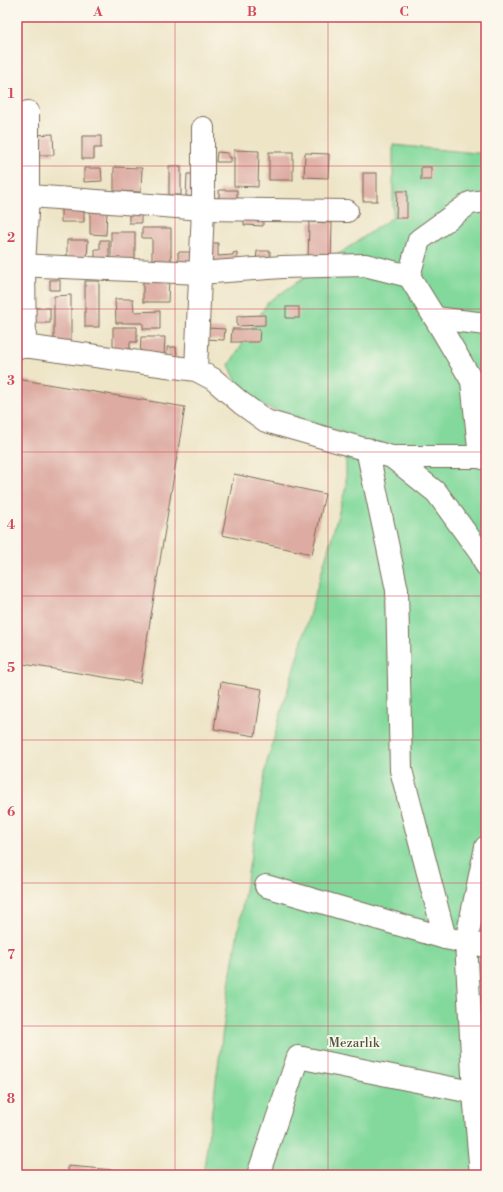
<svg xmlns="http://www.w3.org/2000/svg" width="503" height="1192" font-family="'Libre Bodoni',serif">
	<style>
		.green { fill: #83d99c; stroke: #5f825d }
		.building { fill: #ddaba2 }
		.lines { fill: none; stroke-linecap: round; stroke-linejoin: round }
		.minor-casing { stroke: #7a6b59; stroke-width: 24 }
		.minor { stroke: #fff; stroke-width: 22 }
		.grid { fill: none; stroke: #d1495b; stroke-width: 1; stroke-opacity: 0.55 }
		.labels { text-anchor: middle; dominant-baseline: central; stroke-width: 3.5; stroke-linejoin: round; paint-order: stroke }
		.park-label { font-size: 13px; fill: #4d563e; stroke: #fbf7ec }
		.neatline { fill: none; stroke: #d1495b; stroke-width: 1.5 }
		.grid-label { font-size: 13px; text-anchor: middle; font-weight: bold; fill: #d1495b }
	</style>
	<rect width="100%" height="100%" fill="#fbf7ec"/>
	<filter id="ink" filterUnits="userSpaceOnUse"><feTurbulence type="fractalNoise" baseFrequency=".025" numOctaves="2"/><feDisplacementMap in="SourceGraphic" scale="8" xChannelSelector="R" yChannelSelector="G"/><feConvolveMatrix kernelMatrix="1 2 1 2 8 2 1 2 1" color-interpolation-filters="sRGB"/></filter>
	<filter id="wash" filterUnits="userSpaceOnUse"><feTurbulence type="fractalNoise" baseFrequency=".012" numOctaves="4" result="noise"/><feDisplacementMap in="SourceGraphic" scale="16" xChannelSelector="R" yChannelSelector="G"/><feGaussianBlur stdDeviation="0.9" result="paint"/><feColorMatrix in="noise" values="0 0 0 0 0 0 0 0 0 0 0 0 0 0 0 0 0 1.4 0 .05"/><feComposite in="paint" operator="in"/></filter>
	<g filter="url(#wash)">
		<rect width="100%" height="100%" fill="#eee5c7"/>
		<path class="green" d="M393,145L486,154V1175H203L231,972L267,762L346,487V434L245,400L229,365L268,302L393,217Z"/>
		<g id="blocks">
			<g class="building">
				<path d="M53,134L54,155H35V135Z"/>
				<path d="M82,136H101V148H94V159H82Z"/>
				<path d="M234,150L259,151L258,187L234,186Z"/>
				<path d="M217,152L228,153V157H231V162H216Z"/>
				<rect x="269" y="152" width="24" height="28"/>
				<path d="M305,153L329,154L328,178L304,177Z"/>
				<rect x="169" y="166" width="12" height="29"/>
				<path d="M114,167L142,168L141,192L114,191Z"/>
				<rect x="421" y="167" width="10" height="13"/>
				<path d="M84,168H101L102,181L84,182Z"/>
				<rect x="363" y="173" width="14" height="28"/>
				<path d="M187,174H201L200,197L186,196Z"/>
				<path d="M219,190H237V205H215V198H219Z"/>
				<path d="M397,191H407V218H396Z"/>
				<path d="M61,206L84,207V222H61Z"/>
				<path d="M90,209H107L106,235L90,234Z"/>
				<rect x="129" y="213" width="12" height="10"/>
				<path d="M244,213H263V226L244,225Z"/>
				<path d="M309,222L332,223L331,263L308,262Z"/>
				<path d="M142,228H171V267H152V238H142Z"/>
				<rect x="111" y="232" width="24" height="35"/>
				<path d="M67,240H88L87,262H67Z"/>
				<path d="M100,240H109V261H95V249H100Z"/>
				<path d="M209,243H218V256L233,255V253L237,252V262L209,263Z"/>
				<path d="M257,251H270V262H256Z"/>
				<path d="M178,252H196V270L178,269Z"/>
				<path d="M143,278L169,279L168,302H143Z"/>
				<rect x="50" y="280" width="10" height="10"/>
				<rect x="85" y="281" width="14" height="46"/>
				<path d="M71,295V344L54,345V296Z"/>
				<path d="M115,299H133L134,312L160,311V329H143V323H116Z"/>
				<rect x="286" y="307" width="13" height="11"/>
				<rect x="30" y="308" width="20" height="15"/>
				<path d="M265,315V325L237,326V316Z"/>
				<path d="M113,327H137V342H130V349H113Z"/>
				<path d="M206,328L225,329L224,340L205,339Z"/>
				<path d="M232,329H260L259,342H231Z"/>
				<path d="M141,337H165L164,358L140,357Z"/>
				<path d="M167,347H176L177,357H167Z"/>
				<path d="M17,379L185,407L140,683L17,663Z"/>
				<path d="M234,474L325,494L312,554L222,535Z"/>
				<path d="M221,682L262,689L255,736L214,729Z"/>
				<path d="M68,1166L162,1174V1175H68Z"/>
			</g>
		</g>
	</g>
	<g filter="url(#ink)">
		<use href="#blocks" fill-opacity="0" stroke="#7a6b59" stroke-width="1"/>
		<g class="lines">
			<defs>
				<g id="minor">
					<path d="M17,195L203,209L347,211"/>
					<path d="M17,265L200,273L282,267L365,265L409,276"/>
					<path d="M435,318L486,324"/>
					<path d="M17,345L196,370L213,379L241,403L266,421L392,457L437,493L481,554L486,565"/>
					<path d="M25,347L24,266L28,195V112"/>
					<path d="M196,370L203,209V128"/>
					<path d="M367,449L397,590L401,770L445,938"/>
					<path d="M392,457H480L486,459"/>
					<path d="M480,457L472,381L435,318L409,276L419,240L470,203L486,201"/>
					<path d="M266,886L445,938L486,946"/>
					<path d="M258,1175L298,1057L486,1095"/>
					<path d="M481,1175L474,1093L466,942L486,847"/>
				</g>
			</defs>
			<use href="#minor" class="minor-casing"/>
			<use href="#minor" class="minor"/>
		</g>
	</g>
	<path class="grid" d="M175,17V1175M328,17V1175M17,166H486M17,309H486M17,452H486M17,596H486M17,740H486M17,883H486M17,1026H486"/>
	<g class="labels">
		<g class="park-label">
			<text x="354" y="1043">Mezarlık</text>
		</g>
	</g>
	<rect width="503" height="1192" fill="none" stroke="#fbf7ec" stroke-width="44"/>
	<rect x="22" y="22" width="459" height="1148" class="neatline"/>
	<g class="grid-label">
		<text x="98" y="16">A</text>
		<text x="252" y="16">B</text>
		<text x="404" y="16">C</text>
		<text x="11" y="98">1</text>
		<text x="11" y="242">2</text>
		<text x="11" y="385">3</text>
		<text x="11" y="529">4</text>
		<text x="11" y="672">5</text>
		<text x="11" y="816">6</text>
		<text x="11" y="959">7</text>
		<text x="11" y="1103">8</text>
	</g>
</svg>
